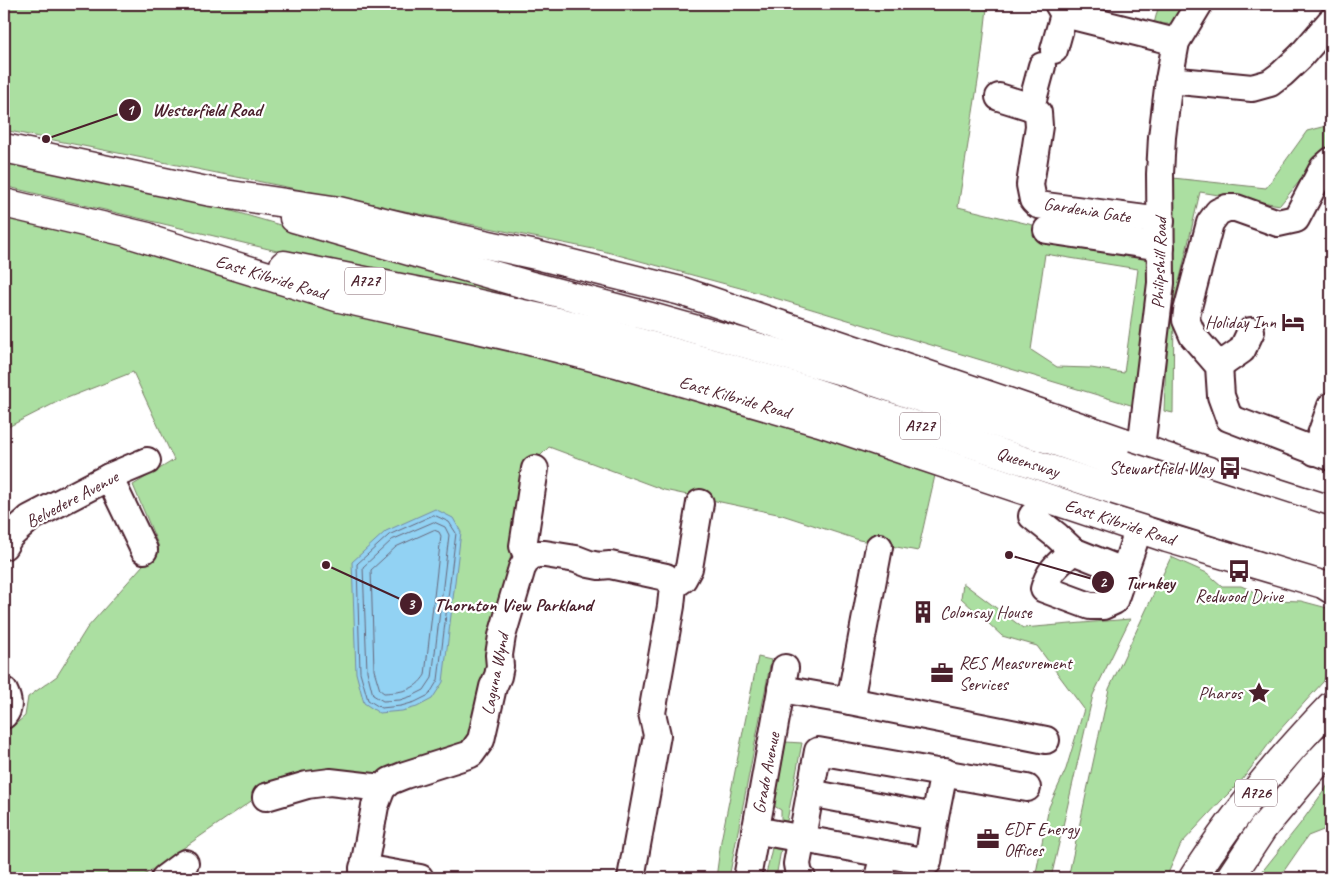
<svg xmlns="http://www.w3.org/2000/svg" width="1335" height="882" font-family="Caveat,sans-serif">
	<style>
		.green { fill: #abdfa1; stroke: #7a7f66; fill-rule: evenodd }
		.water { fill: #92d2f3; stroke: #758aa3 }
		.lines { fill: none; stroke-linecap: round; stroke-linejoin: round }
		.shore { stroke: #67677b; stroke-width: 1 }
		.minor-casing { stroke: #4a1f2b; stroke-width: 30 }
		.major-casing { stroke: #4a1f2b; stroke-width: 31 }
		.highway-casing { stroke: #4a1f2b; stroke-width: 31 }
		.minor { stroke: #fff; stroke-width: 26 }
		.major { stroke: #fff; stroke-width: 28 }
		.highway { stroke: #fff; stroke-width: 28 }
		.major-bridge-casing { stroke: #4a1f2b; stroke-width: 31; stroke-linecap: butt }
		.major-bridge { stroke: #fff; stroke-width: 28 }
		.labels { text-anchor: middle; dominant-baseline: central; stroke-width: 4.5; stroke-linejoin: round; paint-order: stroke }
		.shield { fill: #fff; stroke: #80626b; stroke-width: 1 }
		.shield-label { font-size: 16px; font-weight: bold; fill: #4a1f2b }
		.street-label { font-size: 18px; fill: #4a1f2b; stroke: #fff }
		.poi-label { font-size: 18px; fill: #4a1f2b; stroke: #fff; text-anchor: end }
		.leader { fill: none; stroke: #4a1f2b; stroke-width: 2 }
		.callout-dot { fill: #4a1f2b; stroke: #fff; stroke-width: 2 }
		.mark-label { font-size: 15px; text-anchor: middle; font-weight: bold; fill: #fff }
		.callout-label { font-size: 19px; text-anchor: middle; font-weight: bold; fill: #4a1f2b; stroke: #fff; stroke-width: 4.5; stroke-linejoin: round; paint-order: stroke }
	</style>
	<rect width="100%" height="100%" fill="#fff"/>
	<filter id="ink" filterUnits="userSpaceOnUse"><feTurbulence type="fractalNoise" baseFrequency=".02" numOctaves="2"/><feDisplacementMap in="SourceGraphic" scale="10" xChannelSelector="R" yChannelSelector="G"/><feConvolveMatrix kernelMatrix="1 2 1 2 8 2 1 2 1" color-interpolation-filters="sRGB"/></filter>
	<g filter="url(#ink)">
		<g class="green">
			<path d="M4,4H988L987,8L981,62L958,207L1037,226L1142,254L1151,261L1134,406L755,292L603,251L4,130ZM1045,254L1138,269L1124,373L1091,368L1057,367L1031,350Z"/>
			<path d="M1159,4H1184L1173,24H1154Z"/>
			<path d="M1331,125V148L1326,149L1280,205L1200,192L1174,304L1173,413L1164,411L1173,178L1266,188L1307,131Z"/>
			<path d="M4,161L110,179L239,213L427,268L694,343L593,317L340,266L4,186Z"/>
			<path d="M4,212L679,392L936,471L918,551L859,540L782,515L664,490L549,447L529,467L475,729L466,745L383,773L297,774L257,797L140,878H4V734L25,716L28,697L57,676L87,628L159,547L133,485L174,460L133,372L57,402L4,429Z"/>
			<path d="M1171,557L1207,573L1222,586H1241L1275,600L1301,601L1331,609V669L1323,682L1277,733L1242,780L1221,801L1181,844L1166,878H1068L1109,689Z"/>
			<path d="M963,583L1023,628L1130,619L1093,695L1051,878H1035L1049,807L1066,769L1084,709L1037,646L1002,636L961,598Z"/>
			<path d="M758,657L771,660L729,878H716L721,841Z"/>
			<path d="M1326,729L1330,734L1274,794L1214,878H1205L1268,795Z"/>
			<path d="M786,742L802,743L787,821L781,820V810L774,806Z"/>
			<path d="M1331,781V827L1308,836L1279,878H1257L1300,824Z"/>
			<path d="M772,848L781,850L777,872L779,878H767L766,874Z"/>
		</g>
		<path class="water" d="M435,509L453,518L461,532L443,682L432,699L417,707L402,711L379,713L364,703L356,673L352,562L386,531Z"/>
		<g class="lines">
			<g class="shore">
				<path d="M434,515L449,522L456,533L438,680L429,695L415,702L401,706L381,708L368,700L360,672L357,564L389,535Z"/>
				<path d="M434,522L445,527L449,535L432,678L424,690L412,696L400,700L383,701L373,695L367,671L363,567L392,540Z"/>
				<path d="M434,530L439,532L441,536L425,675C415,691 401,692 384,693L380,690L374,670L371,570L396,547Z"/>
			</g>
			<defs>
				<g id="minor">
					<path d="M1058,4L1064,14L1176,42"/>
					<path d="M1054,50L1064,14"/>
					<path d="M1042,66L1031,107L1038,113L1039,126L1030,185L1033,200L1038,205L1161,221"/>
					<path d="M1169,80L1252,88L1270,83L1282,74L1300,57L1331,21"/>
					<path d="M999,97L1031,107"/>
					<path d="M1331,161L1323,168L1296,219L1278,223L1236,208H1227L1218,212L1210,223L1187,311L1186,320L1193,336L1219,366L1221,396L1229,418L1331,457"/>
					<path d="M1047,230L1161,247"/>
					<path d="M1219,366L1242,350L1251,331"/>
					<path d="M1315,452L1331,406"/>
					<path d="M109,477L144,550"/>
					<path d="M1032,516L1057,536L1073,551"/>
					<path d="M4,546L10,536L30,518L109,477L147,461"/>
					<path d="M528,558L523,546L535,469"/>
					<path d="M1123,571L1073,551C1058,564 1049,570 1044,589L1090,606H1103L1114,601L1139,528L1141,448L1161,283L1160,174L1162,137L1169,80L1176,42L1199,4"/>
					<path d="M673,586L683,579L689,568L700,503"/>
					<path d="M781,689L850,701L1046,740"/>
					<path d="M4,691C8,699 10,708 4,715"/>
					<path d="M850,701L879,547"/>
					<path d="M810,793L935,817"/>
					<path d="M266,797L307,785L330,782L382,788"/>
					<path d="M755,830L928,862L935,817L944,772"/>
					<path d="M363,868L420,878"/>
					<path d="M165,878L185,863"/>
					<path d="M362,878L375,806L382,788L390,781L405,775L471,754L481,740L493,687L498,676L500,666L499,655L502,636L522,568L528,558L536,554H545L576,559L589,564L599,566L610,565L666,577L673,586L671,606L652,713L657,735L631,878"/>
					<path d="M747,878L785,668"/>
					<path d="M802,878L799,875L797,864L818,751L1027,788"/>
					<path d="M878,878L884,854"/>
				</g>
				<g id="major">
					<path d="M4,148L211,192L339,211L405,227L536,255L681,291L1005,401L1141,448L1165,457L1331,510"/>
					<path d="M4,203L148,237"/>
					<path d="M294,218L528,285L651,317L849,373L971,415L1049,439L1124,465"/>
					<path d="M131,234L340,298L526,340L620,364L820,422L1167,538L1323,584L1331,589"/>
					<path d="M284,265L461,300L598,331L804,389L1114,490"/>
				</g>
				<g id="highway">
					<path d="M1193,878C1232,816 1280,759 1331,706"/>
					<path d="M1230,878L1263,828L1315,766L1331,749"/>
				</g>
			</defs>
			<use href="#minor" class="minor-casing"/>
			<use href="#major" class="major-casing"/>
			<use href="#highway" class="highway-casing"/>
			<use href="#minor" class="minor"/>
			<use href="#major" class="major"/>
			<use href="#highway" class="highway"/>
			<defs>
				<g id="major-bridge">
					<path d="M1124,465L1331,532"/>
					<path d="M1114,490L1304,549L1331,557"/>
				</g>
			</defs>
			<use href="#major-bridge" class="major-bridge-casing"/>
			<use href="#major-bridge" class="major-bridge"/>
		</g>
	</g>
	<defs>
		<symbol id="hotel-bare" viewBox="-9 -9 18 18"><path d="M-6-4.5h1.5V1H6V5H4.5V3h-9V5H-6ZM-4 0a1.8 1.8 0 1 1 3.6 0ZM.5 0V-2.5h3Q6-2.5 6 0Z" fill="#4a1f2b" stroke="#fff" stroke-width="2.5" paint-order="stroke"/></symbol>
		<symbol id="bus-bare" viewBox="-9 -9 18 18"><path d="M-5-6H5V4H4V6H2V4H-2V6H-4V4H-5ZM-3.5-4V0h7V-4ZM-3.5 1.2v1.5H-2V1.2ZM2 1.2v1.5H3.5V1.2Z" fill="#4a1f2b" stroke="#fff" stroke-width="2.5" paint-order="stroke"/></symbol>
		<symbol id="building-bare" viewBox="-9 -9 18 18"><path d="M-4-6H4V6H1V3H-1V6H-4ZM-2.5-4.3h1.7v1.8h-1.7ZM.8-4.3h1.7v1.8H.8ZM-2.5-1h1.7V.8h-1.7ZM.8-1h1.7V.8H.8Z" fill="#4a1f2b" stroke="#fff" stroke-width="2.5" paint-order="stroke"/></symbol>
		<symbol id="office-bare" viewBox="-9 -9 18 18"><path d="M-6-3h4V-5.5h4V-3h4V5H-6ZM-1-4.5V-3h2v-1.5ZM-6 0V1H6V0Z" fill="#4a1f2b" stroke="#fff" stroke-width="2.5" paint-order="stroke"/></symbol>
		<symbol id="sight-bare" viewBox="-9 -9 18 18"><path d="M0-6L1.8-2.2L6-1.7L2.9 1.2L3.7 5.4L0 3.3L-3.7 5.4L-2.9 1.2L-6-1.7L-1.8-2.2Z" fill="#4a1f2b" stroke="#fff" stroke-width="2.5" paint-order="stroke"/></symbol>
	</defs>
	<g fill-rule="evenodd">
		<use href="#hotel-bare" x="1277" y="306" width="32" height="32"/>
		<use href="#bus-bare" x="1214" y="452" width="32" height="32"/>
		<use href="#bus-bare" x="1223" y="555" width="32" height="32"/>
		<use href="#building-bare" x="907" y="596" width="32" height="32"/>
		<use href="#office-bare" x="926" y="657" width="32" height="32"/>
		<use href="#sight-bare" x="1243" y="677" width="32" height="32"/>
		<use href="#office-bare" x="972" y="823" width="32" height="32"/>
	</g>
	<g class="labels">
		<g class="shield">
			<rect x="345" y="267.5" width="40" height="27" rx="4"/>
			<rect x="900" y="412.5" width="40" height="27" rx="4"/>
			<rect x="1235" y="779.5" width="42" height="27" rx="4"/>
		</g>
		<g class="shield-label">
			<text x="365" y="281">A727</text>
			<text x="920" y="426">A727</text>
			<text x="1256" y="793">A726</text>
		</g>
		<g class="street-label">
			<text transform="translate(1087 210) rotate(9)">Gardenia Gate</text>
			<text transform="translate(1159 263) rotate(-88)">Philipshill Road</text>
			<text transform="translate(271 277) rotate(17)">East Kilbride Road</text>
			<text transform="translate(735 397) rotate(16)">East Kilbride Road</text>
			<text transform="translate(1028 462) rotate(18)">Queensway</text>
			<text transform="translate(72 499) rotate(-28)">Belvedere Avenue</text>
			<text transform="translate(1120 522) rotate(18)">East Kilbride Road</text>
			<text transform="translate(495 674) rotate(-79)">Laguna Wynd</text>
			<text transform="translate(766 773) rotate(-79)">Grado Avenue</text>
		</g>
		<g class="poi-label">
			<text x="1276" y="322">Holiday Inn</text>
			<text x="1214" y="468">Stewartfield Way</text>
			<text x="1239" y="596" text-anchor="middle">Redwood Drive</text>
			<text x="940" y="612" text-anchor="start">Colonsay House</text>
			<text x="959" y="663" text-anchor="start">RES Measurement<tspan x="959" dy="21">Services</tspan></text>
			<text x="1242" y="693">Pharos</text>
			<text x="1004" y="829" text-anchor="start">EDF Energy<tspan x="1004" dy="21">Offices</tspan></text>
		</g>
	</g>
	<path class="leader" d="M46 139L130 110M1009 555L1103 582M326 565L411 604"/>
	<g class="callout-dot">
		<circle cx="46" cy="139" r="5"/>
		<circle cx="1009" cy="555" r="5"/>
		<circle cx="326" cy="565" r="5"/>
		<circle cx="130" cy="110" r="12"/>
		<circle cx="1103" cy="582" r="12"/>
		<circle cx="411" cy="604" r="12"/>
	</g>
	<g class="mark-label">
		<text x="130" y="115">1</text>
		<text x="1103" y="587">2</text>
		<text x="411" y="609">3</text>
	</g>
	<g class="callout-label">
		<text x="207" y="116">Westerfield Road</text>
		<text x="1150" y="589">Turnkey</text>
		<text x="513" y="611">Thornton View Parkland</text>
	</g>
	<rect width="1335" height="882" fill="none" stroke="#fff" stroke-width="20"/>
	<rect x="10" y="10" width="1315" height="862" fill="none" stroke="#4a1f2b" stroke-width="2" filter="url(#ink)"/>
</svg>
